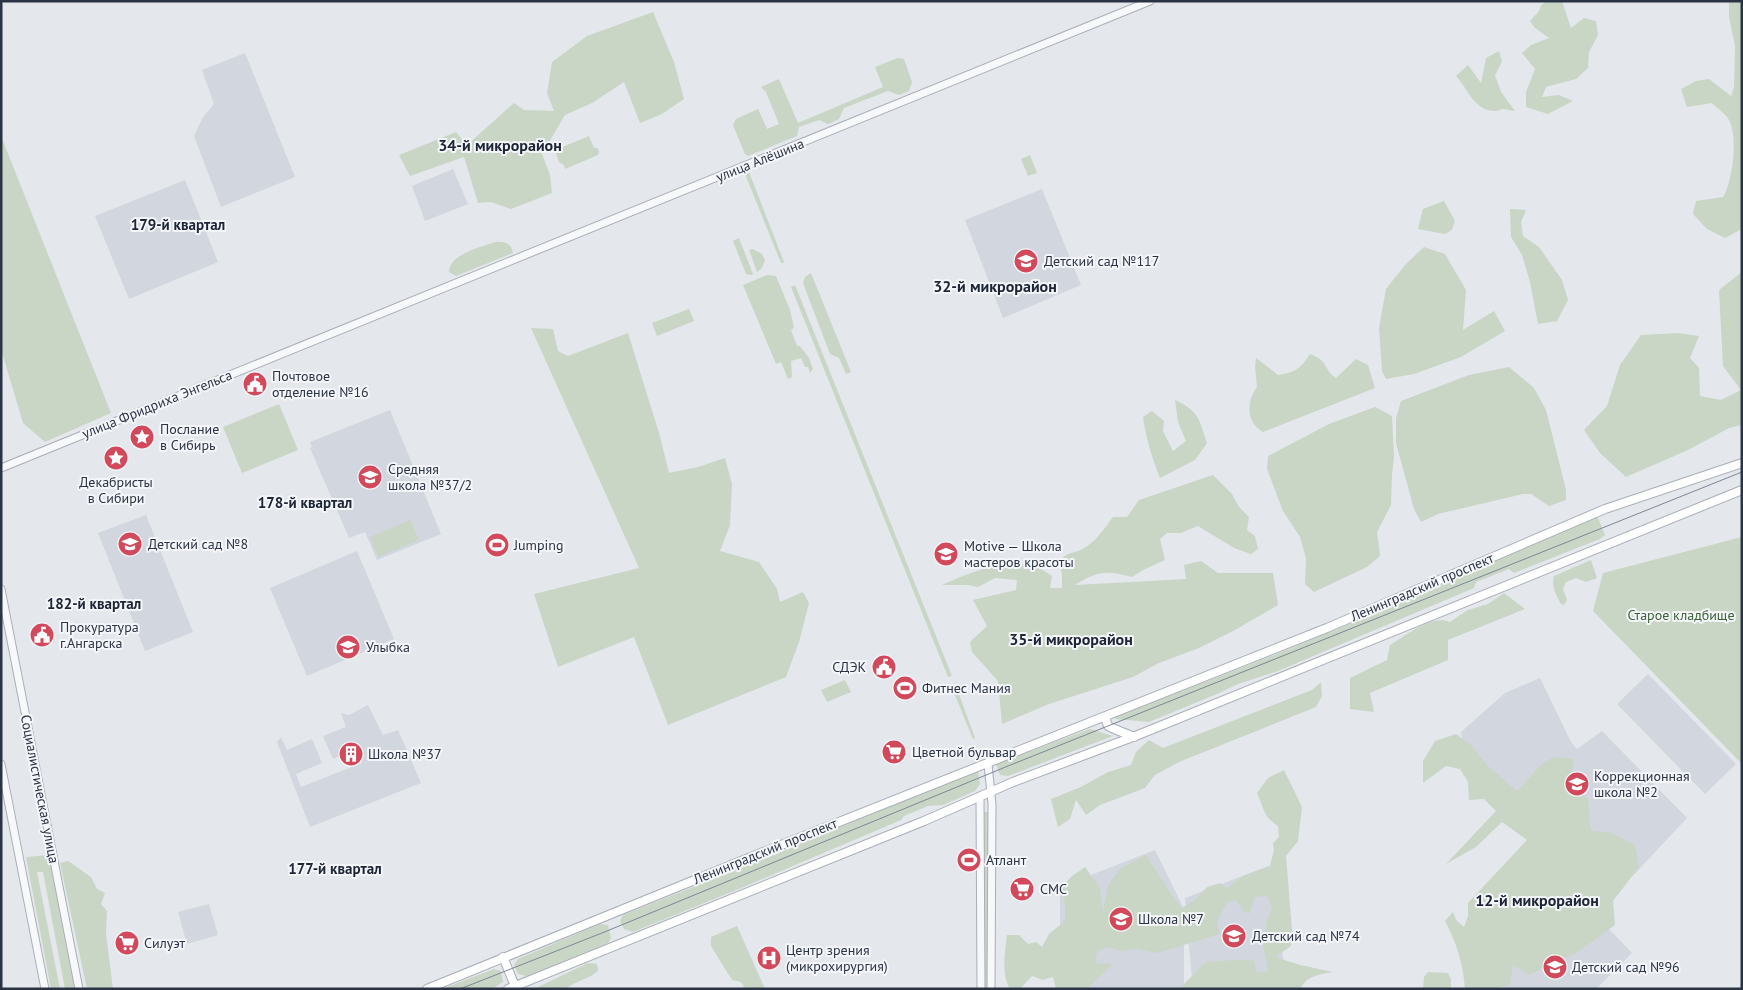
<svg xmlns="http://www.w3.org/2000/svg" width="1743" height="990" font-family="'PT Sans',sans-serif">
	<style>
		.built { fill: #d2d6de }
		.green { fill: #c9d6c5 }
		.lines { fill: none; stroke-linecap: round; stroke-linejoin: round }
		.tertiary-casing { stroke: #a9aeb7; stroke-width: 9 }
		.secondary-casing { stroke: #a9aeb7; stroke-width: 10 }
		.tertiary { stroke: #f7f8fa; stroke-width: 7 }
		.secondary { stroke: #fff; stroke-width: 8 }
		.tram { stroke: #7d8696; stroke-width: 1 }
		.labels { text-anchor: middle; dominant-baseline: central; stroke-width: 4; stroke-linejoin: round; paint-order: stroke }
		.street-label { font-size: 14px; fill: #2b3445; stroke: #f4f6f9 }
		.poi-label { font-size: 14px; fill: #2b3445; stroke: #f4f6f9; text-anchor: start }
		.park-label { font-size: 14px; fill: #3f6138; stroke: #f4f6f9 }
		.neighbourhood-label { font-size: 15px; font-weight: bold; fill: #1d2536; stroke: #f4f6f9 }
		.quarter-label { font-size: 16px; font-weight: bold; fill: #1d2536; stroke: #f4f6f9 }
	</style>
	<rect width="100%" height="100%" fill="#e4e7ec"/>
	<g class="built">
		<path d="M245,53L295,177L221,207L194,136L203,117L214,104L202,70Z"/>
		<path d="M453,169L468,204L425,221L412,186Z"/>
		<path d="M185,180L218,262L129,299L95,216Z"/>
		<path d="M1042,189L1081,285L1003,318L965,220Z"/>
		<path d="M390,410L441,534L377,560L365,532L349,538L310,448L312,447L310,442Z"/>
		<path d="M146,515L193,632L145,651L98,533Z"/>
		<path d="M357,551L394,639L307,676L270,588Z"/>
		<path d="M1648,674L1736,764L1705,794L1617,704Z"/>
		<path d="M1540,678L1571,742L1577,749L1602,731L1687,818L1612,898L1463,747L1461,732L1505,693Z"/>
		<path d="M368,705L383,735L398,730L421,783L310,827L277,742L281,737L287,750L312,739L322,763L296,774L301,787L362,763L357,749L333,759L323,736L346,727L341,713L349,715Z"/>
		<path d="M1155,850L1184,909V989H1060V887Z"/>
		<path d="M1271,865L1285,974L1192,980L1185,898Z"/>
		<path d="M209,904L218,935L187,944L178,912Z"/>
		<path d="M1609,929L1632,953L1596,989H1506L1494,976V942Z"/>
	</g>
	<g class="green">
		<path d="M1547,1H1562L1571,28L1584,18L1596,21L1598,35L1589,52L1588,68L1576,79L1546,87L1542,97L1559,95L1573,101L1548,114L1526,107V92L1535,69L1522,53L1531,45L1549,38L1535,28L1530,21L1539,11L1541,5Z"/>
		<path d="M1729,1H1742V229L1725,238L1707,229L1693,214L1696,201L1723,197C1733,181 1738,136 1729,120C1726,114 1717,108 1712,103L1687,107L1681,89L1696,81L1709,79L1731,96L1734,87L1735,46L1729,17Z"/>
		<path d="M653,12L674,62L684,99L662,114L640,123L624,82L592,103L565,115L542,154L550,175L552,193L511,209L491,202L478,203L464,157L410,176L399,155L456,132L467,145L514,103L524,110L554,111L547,93L552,62L587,36Z"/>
		<path d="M1499,51L1502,62L1495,75L1501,92L1515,111C1511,111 1507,109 1503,109C1501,109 1498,111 1496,111C1475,112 1468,89 1456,76L1468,65L1481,83L1486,58Z"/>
		<path d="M898,58L904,59L912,82L909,91L899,95L888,91L844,108L839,119L828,124L819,120L799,127L797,136L748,156L745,154L733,125L736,119L758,109L767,129L779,124L766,92L761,87L779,79L798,123L883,87L875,67Z"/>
		<path d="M1,136L111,413L45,442L23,423L1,349Z"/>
		<path d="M589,136L594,148H597L599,151L598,155L565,169L564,165L559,162L555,150Z"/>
		<path d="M1030,155L1037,173L1028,176L1021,159Z"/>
		<path d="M749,172L784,262L783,263H781L745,174Z"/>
		<path d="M1444,201L1455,221L1452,230L1445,234L1418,229L1423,209Z"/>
		<path d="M1510,209L1526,210L1521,222L1523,236L1539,247L1562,280L1568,300L1557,321L1538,324L1530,282L1522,255L1511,237Z"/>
		<path d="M739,238L753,274L752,275L746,274L733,241Z"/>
		<path d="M495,242C504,241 512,243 513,253L456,276L449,272C449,254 482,247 495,242Z"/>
		<path d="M1424,247L1445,254L1466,290L1463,330L1494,311L1505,331L1461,357L1414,374L1386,379L1382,371L1379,328L1386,289L1405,265Z"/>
		<path d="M753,249L762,254L765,260L762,268L757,272L749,250Z"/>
		<path d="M1742,272V425L1729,428L1688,450L1626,477L1600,453L1584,430L1607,406L1620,365L1641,335L1677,333L1699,336L1690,358L1699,368L1700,396L1721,400L1741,390L1723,366L1719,290Z"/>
		<path d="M811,273L851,372L846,374L839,358L830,354L803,283L805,277Z"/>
		<path d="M767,275L776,276L790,310L794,328L791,330L797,346H800L809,358L813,369L810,373L808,367H805L801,358L791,361L792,377L788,379L781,362L776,364L743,285Z"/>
		<path d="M795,285L952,676L948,677L791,287Z"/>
		<path d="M689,309L694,321L657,336L652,323Z"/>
		<path d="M531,328L553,329L558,351L568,356L628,333L659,433L669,473L698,467L725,458L732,484L730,525L720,551L759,562L777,589L780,602L803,592L809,603L799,642L786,677L668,725L634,637L558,667L534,594L639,568Z"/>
		<path d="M1310,354C1329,361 1323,369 1336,378L1356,359L1368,365L1375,388L1263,432C1246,422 1246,402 1257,387L1255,367L1256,358L1278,375C1296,372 1300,369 1310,354Z"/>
		<path d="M1509,367L1534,388L1546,410L1566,490V500L1549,506L1531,494H1523L1438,514L1421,522L1414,509L1396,443V418L1401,401L1469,375Z"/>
		<path d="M1175,400C1199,411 1199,419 1207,443L1195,460L1160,478C1152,458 1146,438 1143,417L1152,411L1164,421L1163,431L1173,451L1186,441L1178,422Z"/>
		<path d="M279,404L298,450L242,473L223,427Z"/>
		<path d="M1375,407L1392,416L1394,457L1392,475L1391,505L1377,532L1380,556L1367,567L1314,592L1305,584L1306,558L1300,537L1283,511L1267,469L1268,456L1329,424Z"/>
		<path d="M1213,475L1232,494L1239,507L1249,517L1247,530L1255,536L1258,549L1251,554L1234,548L1198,526L1181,533H1167L1160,539L1165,560L1143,570L1132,577C1105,570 1098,571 1075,585L1186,579L1184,565L1201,561L1218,573H1273L1278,605L1235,630L1199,648L1159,663L1133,677L1049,704L1002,724L998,681L972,652L970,642L987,626L973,600L1016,590L1017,580L995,578L978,587L968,585H942C967,574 1004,558 1032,566C1039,567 1046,572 1052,576L1050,588H1062V574L1059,561C1069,552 1070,554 1081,550C1095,543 1104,529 1113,517H1127L1139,500Z"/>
		<path d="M1594,517L1598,518L1605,535L1600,539L1514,573L1509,569L1476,582L1474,588L1278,671L1238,684L1217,694L1149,722L1115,719V716L1120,714C1281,656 1438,587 1594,517Z"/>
		<path d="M410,520L419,540L378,557L370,537Z"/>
		<path d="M1742,537V764L1593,611L1603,573Z"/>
		<path d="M1591,560L1597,578L1586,582L1576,578L1566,582L1563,589L1567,600L1564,605L1561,604C1556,595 1551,587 1554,576Z"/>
		<path d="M1504,593L1525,609L1448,640V660L1370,693L1374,712L1350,709V678L1387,660L1390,645C1406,636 1431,614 1450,622L1468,610L1488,604Z"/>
		<path d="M845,680L851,692L827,702L821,690Z"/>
		<path d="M1321,682L1322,696L1316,707L1179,762L1155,775L1145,788L1100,805L1086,815L1076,800L1070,819L1058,827L1051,799L1081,787L1108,772L1131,765L1136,752L1149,740L1163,748L1312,690Z"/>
		<path d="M956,686L975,738L973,739L952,688Z"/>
		<path d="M1090,729L1113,736L1008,776L1000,775L996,764Z"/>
		<path d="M1456,734L1471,745L1488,766L1517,791L1544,762L1555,757L1574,759L1570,787L1588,799C1590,810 1588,821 1592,831L1610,832L1635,845L1639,867L1613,901L1615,925L1575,954L1555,962L1530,975L1513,965L1510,985L1495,989H1465C1463,963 1457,944 1445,921L1453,912L1456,920L1464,927L1468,916V903L1527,840L1502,822L1476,847L1446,864L1496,811L1484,799L1469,800L1468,782L1460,769L1446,766L1423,783V761L1435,741Z"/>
		<path d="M978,770L980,784L975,791L943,805L928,806L904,816L901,820L746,886L633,932L624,929L620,921L623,915L754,863Z"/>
		<path d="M1284,770L1302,807L1298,841L1286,856L1292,930L1291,946L1275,957L1300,965L1333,972C1318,975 1308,975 1300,989H1179L1206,962L1235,960H1254L1257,973L1268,971L1263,946L1267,921L1272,907L1267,896L1255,897L1249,914L1242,910L1236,900L1227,902L1217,921L1220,934L1157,953L1137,949L1122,951L1108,947L1097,952L1095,963L1113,964L1087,989H1056L1053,977L1043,980L1032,976L1020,989H1010C1001,974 1005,952 1007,935H1019L1028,944L1036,942L1042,947L1049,934L1065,921V904L1062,887L1072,876L1085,867L1100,888L1103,912L1108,885L1120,869L1146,855L1174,898L1182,908L1196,899L1207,887L1220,883L1227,888L1243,876L1270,866L1274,850L1273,843L1279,837L1278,826C1263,817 1264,808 1257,793L1268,778Z"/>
		<rect x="984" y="812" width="4" height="177"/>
		<path d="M49,855L53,867L76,989H65L43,872H37L60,989H51L26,857Z"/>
		<path d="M68,861L91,877L97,889L105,893L101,904L107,911L106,934L113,989H87L60,863Z"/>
		<path d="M600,924L608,925L611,938L608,943L527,976L518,974L514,965L518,959Z"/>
		<path d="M737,926L765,989H745L741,982L732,980L711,946V937Z"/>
		<path d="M588,963L597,964L598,971C588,980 576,980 566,989H534Z"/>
		<path d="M494,969L501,971L503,982L492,989H442Z"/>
		<path d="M1428,972L1448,973L1451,979V989H1423L1424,977Z"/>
	</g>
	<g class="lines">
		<defs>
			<g id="tertiary">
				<path d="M1,468L1150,1"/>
				<path d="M1,589L79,989"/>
				<path d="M1,764L45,989"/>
				<path d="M988,764L992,804L991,989"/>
				<path d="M980,796L981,989"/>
			</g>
			<g id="secondary">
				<path d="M1105,717L1108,726L1112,728L1134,737"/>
				<path d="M503,957L515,986"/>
				<path d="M427,989L761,853L1327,628L1605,509L1742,463"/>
				<path d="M508,989L924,821L1013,782L1138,735L1742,490"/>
			</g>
		</defs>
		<use href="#tertiary" class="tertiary-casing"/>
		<use href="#secondary" class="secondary-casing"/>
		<use href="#tertiary" class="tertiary"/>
		<use href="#secondary" class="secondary"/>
		<path class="tram" d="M460,989L602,933L1008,766L1742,472"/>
	</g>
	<defs>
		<symbol id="school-disc" viewBox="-11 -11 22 22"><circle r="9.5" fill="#d1495b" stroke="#f4f6f9"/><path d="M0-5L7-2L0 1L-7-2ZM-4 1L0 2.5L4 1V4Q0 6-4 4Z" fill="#fff"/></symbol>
		<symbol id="civic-disc" viewBox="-11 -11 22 22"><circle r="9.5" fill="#d1495b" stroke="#f4f6f9"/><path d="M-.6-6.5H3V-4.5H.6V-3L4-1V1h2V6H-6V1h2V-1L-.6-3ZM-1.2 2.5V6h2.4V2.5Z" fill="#fff"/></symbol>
		<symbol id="sight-disc" viewBox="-11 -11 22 22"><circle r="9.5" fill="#d1495b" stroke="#f4f6f9"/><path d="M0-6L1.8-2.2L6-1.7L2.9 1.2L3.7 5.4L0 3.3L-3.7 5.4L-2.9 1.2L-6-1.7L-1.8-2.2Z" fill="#fff"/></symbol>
		<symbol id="stadium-disc" viewBox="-11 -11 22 22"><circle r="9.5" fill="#d1495b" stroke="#f4f6f9"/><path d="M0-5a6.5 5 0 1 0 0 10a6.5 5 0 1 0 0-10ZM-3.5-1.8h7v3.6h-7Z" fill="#fff"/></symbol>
		<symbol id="supermarket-disc" viewBox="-11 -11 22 22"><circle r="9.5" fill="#d1495b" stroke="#f4f6f9"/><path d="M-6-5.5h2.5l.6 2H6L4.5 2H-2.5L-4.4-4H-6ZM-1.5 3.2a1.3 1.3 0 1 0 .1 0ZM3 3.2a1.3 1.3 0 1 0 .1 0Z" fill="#fff"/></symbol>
		<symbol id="building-disc" viewBox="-11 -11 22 22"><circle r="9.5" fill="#d1495b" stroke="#f4f6f9"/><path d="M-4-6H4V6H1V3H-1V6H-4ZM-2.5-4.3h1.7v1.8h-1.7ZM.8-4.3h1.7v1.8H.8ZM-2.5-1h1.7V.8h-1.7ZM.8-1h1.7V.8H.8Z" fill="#fff"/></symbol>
		<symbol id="hospital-disc" viewBox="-11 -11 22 22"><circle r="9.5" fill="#d1495b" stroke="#f4f6f9"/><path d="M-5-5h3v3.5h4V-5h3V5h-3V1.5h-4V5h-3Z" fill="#fff"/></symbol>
	</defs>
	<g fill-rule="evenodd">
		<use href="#school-disc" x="1012" y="247" width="28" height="28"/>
		<use href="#civic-disc" x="241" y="370" width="28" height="28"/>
		<use href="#sight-disc" x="128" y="423" width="28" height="28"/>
		<use href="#sight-disc" x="102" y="444" width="28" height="28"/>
		<use href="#school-disc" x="356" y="463" width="28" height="28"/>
		<use href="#school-disc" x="116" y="530" width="28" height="28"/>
		<use href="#stadium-disc" x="483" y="531" width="28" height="28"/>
		<use href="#school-disc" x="932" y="540" width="28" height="28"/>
		<use href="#civic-disc" x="28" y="621" width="28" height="28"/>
		<use href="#school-disc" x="334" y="633" width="28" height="28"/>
		<use href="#civic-disc" x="870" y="653" width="28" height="28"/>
		<use href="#stadium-disc" x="891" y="674" width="28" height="28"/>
		<use href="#supermarket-disc" x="880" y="738" width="28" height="28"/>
		<use href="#building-disc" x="337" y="740" width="28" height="28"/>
		<use href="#school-disc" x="1563" y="770" width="28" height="28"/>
		<use href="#stadium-disc" x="955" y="846" width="28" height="28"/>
		<use href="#supermarket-disc" x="1008" y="875" width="28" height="28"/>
		<use href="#school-disc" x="1107" y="905" width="28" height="28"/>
		<use href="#school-disc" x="1220" y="922" width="28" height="28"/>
		<use href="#supermarket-disc" x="113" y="929" width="28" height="28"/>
		<use href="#hospital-disc" x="755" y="944" width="28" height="28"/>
		<use href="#school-disc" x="1541" y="953" width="28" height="28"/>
	</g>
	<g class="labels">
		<g class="street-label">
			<text transform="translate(760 160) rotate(-22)">улица Алёшина</text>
			<text transform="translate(157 404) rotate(-22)">улица Фридриха Энгельса</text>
			<text transform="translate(1422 587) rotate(-23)">Ленинградский проспект</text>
			<text transform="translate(40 789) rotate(79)">Социалистическая улица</text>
			<text transform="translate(765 851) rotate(-22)">Ленинградский проспект</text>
		</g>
		<g class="poi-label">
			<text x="1044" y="261">Детский сад №117</text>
			<text x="272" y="376">Почтовое<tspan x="272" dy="16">отделение №16</tspan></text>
			<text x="160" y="429">Послание<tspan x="160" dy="16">в Сибирь</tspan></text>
			<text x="388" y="469">Средняя<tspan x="388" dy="16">школа №37/2</tspan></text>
			<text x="116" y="482" text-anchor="middle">Декабристы<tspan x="116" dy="16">в Сибири</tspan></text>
			<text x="148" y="544">Детский сад №8</text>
			<text x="514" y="545">Jumping</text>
			<text x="964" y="546">Motive — Школа<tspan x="964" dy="16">мастеров красоты</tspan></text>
			<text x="60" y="627">Прокуратура<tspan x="60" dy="16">г.Ангарска</tspan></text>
			<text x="366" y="647">Улыбка</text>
			<text x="866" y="667" text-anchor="end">СДЭК</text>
			<text x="922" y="688">Фитнес Мания</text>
			<text x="912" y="752">Цветной бульвар</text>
			<text x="368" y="754">Школа №37</text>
			<text x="1594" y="776">Коррекционная<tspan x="1594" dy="16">школа №2</tspan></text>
			<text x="986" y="860">Атлант</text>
			<text x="1040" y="889">СМС</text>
			<text x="1138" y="919">Школа №7</text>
			<text x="1252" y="936">Детский сад №74</text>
			<text x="144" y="943">Силуэт</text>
			<text x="786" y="950">Центр зрения<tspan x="786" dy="16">(микрохирургия)</tspan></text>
			<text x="1572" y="967">Детский сад №96</text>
		</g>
		<g class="park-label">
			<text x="1681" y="615">Старое кладбище</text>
		</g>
		<g class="neighbourhood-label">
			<text x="178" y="224">179-й квартал</text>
			<text x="305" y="502">178-й квартал</text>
			<text x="94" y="603">182-й квартал</text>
			<text x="335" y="868">177-й квартал</text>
		</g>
		<g class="quarter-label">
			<text x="500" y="145">34-й микрорайон</text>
			<text x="995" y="286">32-й микрорайон</text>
			<text x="1071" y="639">35-й микрорайон</text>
			<text x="1537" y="900">12-й микрорайон</text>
		</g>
	</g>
	<rect width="1743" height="990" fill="none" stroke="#2b3445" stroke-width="5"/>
</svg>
